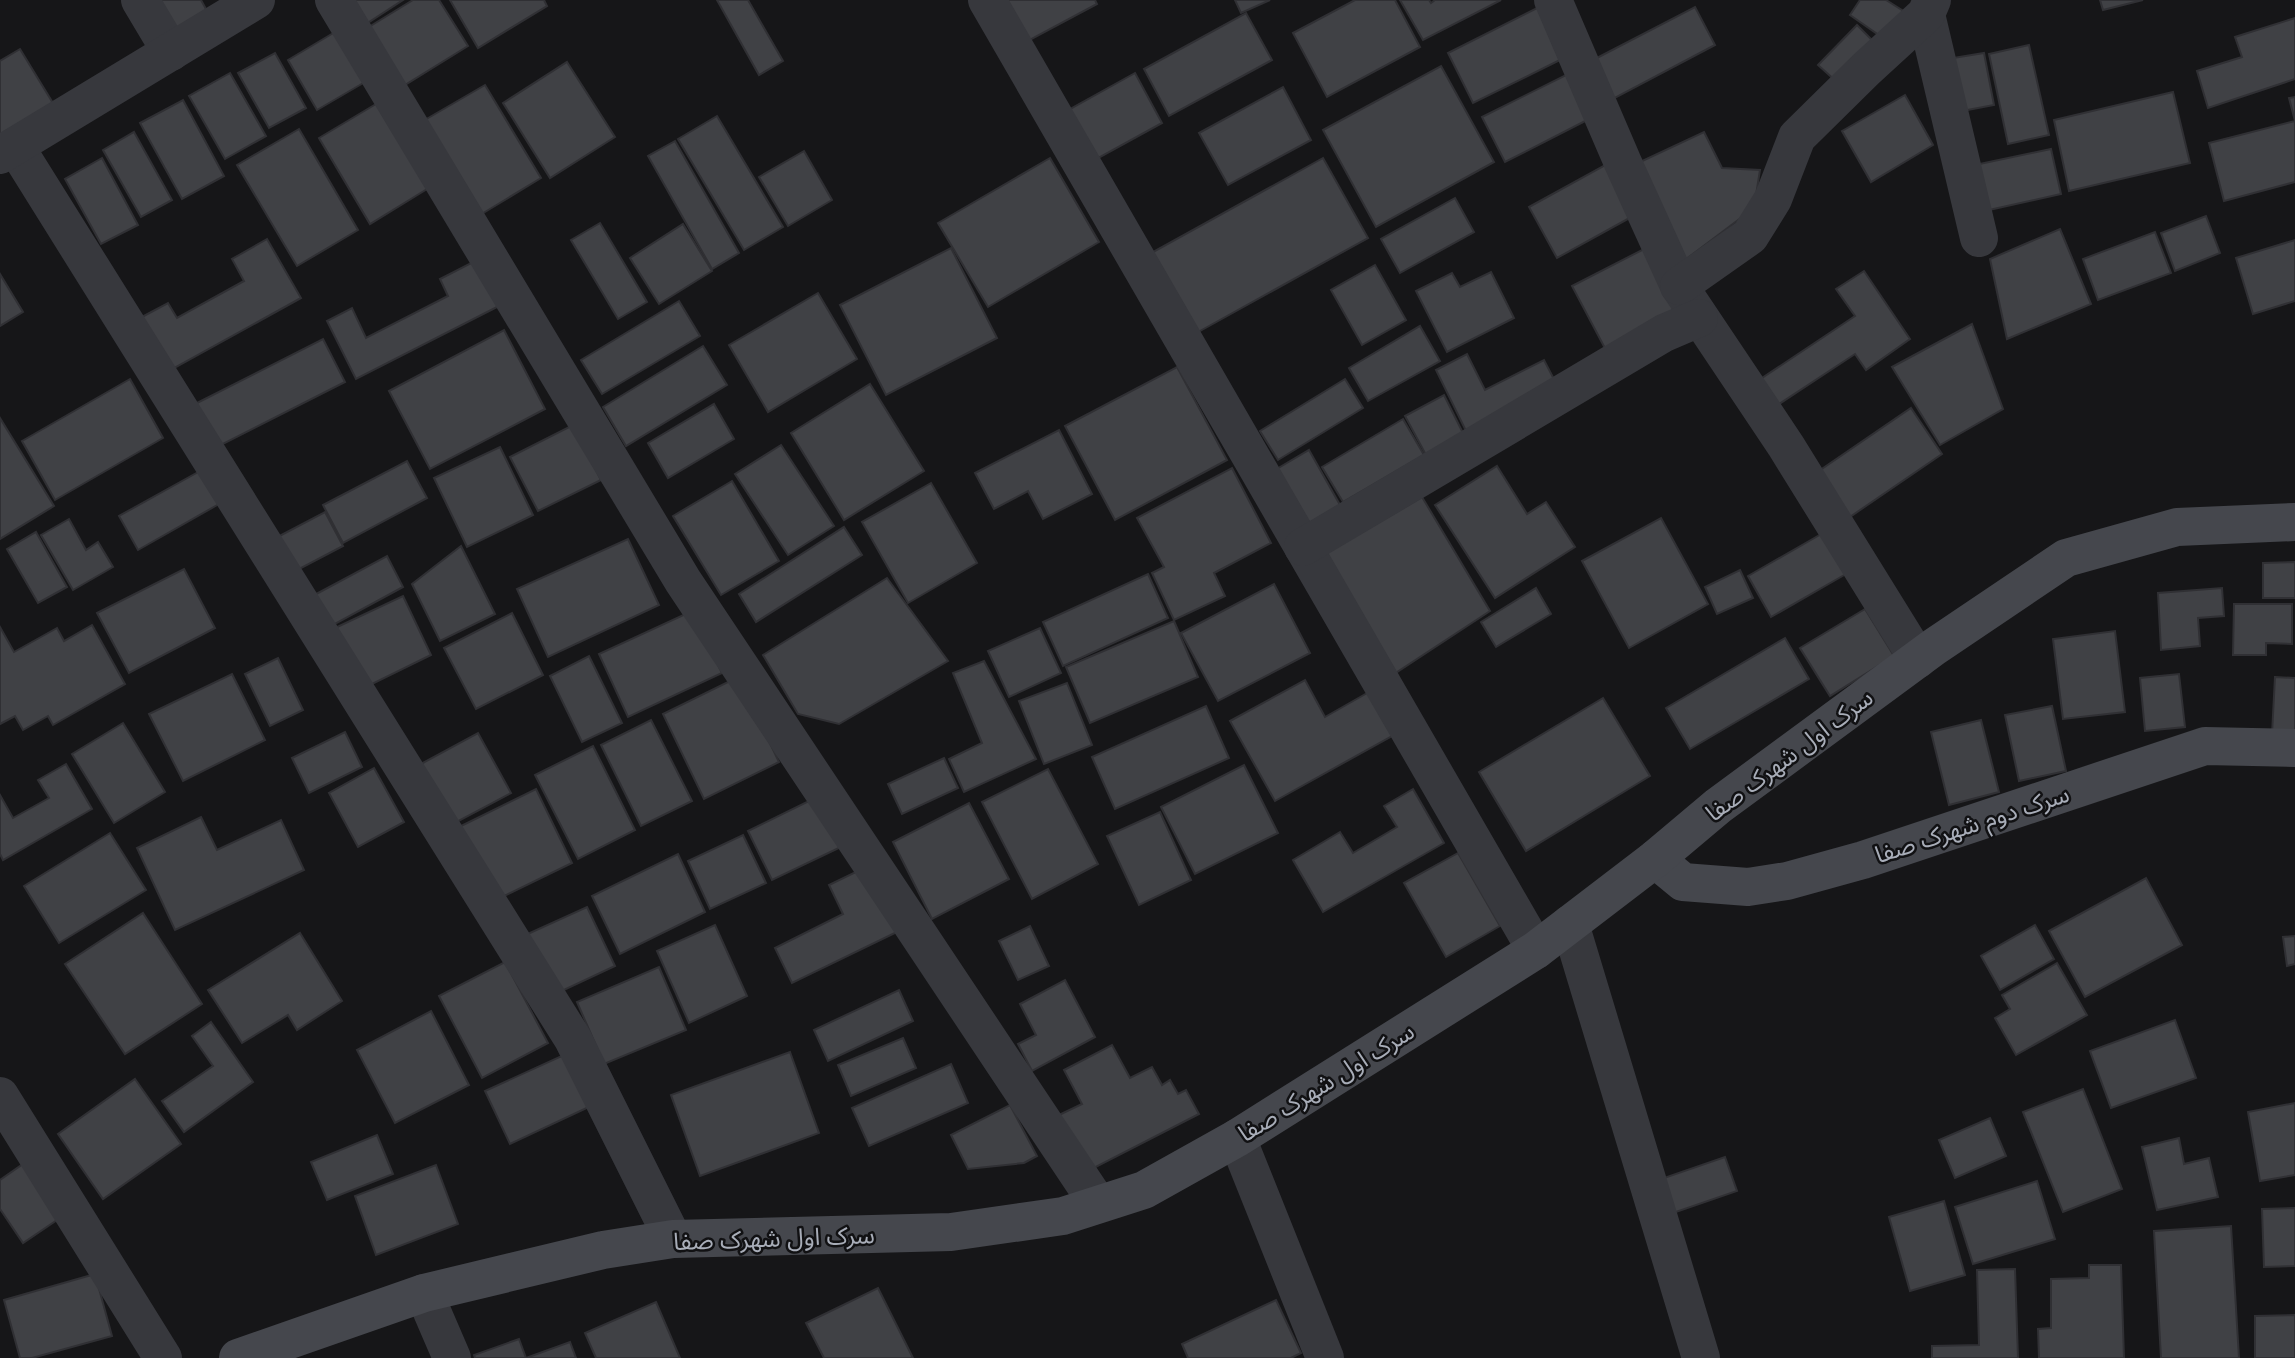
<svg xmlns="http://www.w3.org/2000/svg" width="2295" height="1358" font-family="Poppins,'Noto Sans Arabic',sans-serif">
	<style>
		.building { fill: #404145; stroke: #303034; stroke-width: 2 }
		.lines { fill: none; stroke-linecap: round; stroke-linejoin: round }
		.street { stroke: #37383d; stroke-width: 38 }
		.secondary { stroke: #45474d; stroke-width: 38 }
		.labels { text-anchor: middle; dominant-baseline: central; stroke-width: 5; stroke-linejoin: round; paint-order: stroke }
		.street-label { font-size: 24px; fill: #a8adb8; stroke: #111113 }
	</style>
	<rect width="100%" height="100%" fill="#161618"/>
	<g class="building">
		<path d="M149,0H201L211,18L171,40Z"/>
		<path d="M350,0H403L366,24Z"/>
		<path d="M413,0H439L468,46L400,88L364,30Z"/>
		<path d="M450,0H544L547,6L478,48Z"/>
		<path d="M717,0H748L783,61L759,75Z"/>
		<path d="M1003,0H1095L1097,4L1026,42Z"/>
		<path d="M1235,0H1270L1241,13Z"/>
		<path d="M1355,0H1395L1420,47L1327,97L1293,33Z"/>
		<path d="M1400,0H1429L1431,3L1435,0H1501L1423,40Z"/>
		<path d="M1860,0H1886L1905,12L1886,40L1850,15Z"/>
		<path d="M2100,0H2143L2103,10Z"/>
		<path d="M1541,6L1566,57L1473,103L1448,53Z"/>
		<path d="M1695,7L1715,45L1611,100L1591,61Z"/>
		<path d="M1246,13L1272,60L1169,116L1144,69Z"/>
		<path d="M2295,18V79L2208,108L2197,71L2242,57L2235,37Z"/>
		<path d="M1857,25L1874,42L1837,82L1818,65Z"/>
		<path d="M335,32L365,82L317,110L288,60Z"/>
		<path d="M2029,45L2049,135L2008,144L1989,54Z"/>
		<path d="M20,49L59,113L0,149V61Z"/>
		<path d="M275,53L306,108L269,128L238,73Z"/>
		<path d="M1984,53L1994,105L1962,111L1953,58Z"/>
		<path d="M567,62L615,137L550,178L503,103Z"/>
		<path d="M1441,66L1494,162L1376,227L1323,130Z"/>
		<path d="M1572,72L1595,116L1505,162L1482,117Z"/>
		<path d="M230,73L266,136L225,159L189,96Z"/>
		<path d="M1135,73L1162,123L1093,161L1065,112Z"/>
		<path d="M485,85L541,178L480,215L423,121Z"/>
		<path d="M1283,87L1311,140L1228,185L1199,133Z"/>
		<path d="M2173,92L2190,163L2069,191L2054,120Z"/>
		<path d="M1905,95L1933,145L1871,182L1842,131Z"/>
		<path d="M2295,97V182L2224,201L2209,143L2295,121L2289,98Z"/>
		<path d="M183,100L224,176L182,199L140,123Z"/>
		<path d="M381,101L432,186L370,224L319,138Z"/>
		<path d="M717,116L783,227L744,250L678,139Z"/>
		<path d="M299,129L358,230L297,266L237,165Z"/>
		<path d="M134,132L172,200L141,217L103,150Z"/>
		<path d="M1704,132L1722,168L1760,170L1754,208L1685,260L1640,162Z"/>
		<path d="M675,141L739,253L712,269L648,156Z"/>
		<path d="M2051,149L2061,194L1980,212L1970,166Z"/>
		<path d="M804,151L832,200L788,226L759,177Z"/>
		<path d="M102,158L138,225L101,244L65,179Z"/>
		<path d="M1050,158L1099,242L988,307L938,223Z"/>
		<path d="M1323,158L1368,238L1191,336L1146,256Z"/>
		<path d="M1607,164L1635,215L1557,258L1529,207Z"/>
		<path d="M1455,198L1474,232L1400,273L1381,239Z"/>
		<path d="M2206,216L2220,253L2175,271L2161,233Z"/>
		<path d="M600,223L647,302L618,319L571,240Z"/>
		<path d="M683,224L712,271L659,304L630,258Z"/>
		<path d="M2060,229L2091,304L2007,339L1990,259Z"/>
		<path d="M2155,232L2171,273L2098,300L2083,259Z"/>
		<path d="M267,239L301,298L169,371L140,318L168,303L177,318L244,281L232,259Z"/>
		<path d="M2295,240V301L2253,314L2236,258Z"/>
		<path d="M951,248L997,338L886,395L840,305Z"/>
		<path d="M1644,249L1676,308L1607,352L1572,286Z"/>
		<path d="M475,261L499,306L356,379L327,321L352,308L366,338L448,296L440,279Z"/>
		<path d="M1375,265L1406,320L1362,345L1331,290Z"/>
		<path d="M1864,271L1910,339L1866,370L1855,354L1776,406L1759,380L1855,316L1836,289Z"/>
		<path d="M1491,272L1514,318L1447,352L1416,291L1452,273L1460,287Z"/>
		<path d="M0,274L23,312L0,326Z"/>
		<path d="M818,293L857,359L768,412L729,345Z"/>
		<path d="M679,301L700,336L602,394L581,360Z"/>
		<path d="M1972,324L2003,409L1940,445L1892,367Z"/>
		<path d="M1420,326L1440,361L1368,401L1349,368Z"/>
		<path d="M504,330L545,409L430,469L389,391Z"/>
		<path d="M323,339L345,382L215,448L193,405Z"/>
		<path d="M703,346L727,385L626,446L603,407Z"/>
		<path d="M1467,354L1485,390L1544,360L1557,385L1466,431L1436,370Z"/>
		<path d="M1177,367L1227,460L1115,520L1065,426Z"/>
		<path d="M130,379L163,438L55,500L22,441Z"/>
		<path d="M1345,379L1363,408L1278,460L1260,431Z"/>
		<path d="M870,384L924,471L844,520L791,433Z"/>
		<path d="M1444,395L1464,435L1426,455L1405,416Z"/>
		<path d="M714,404L734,439L668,478L648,443Z"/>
		<path d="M1911,408L1942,454L1844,521L1813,475Z"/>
		<path d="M0,418L54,506L0,539Z"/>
		<path d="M1403,419L1424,455L1343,502L1322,467Z"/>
		<path d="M573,425L601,480L538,511L510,457Z"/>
		<path d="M1059,430L1092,494L1043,519L1028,491L994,509L975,473Z"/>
		<path d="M781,445L834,526L788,555L735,474Z"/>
		<path d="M500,447L533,515L467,547L434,478Z"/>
		<path d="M1309,450L1340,505L1306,525L1275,470Z"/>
		<path d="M407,461L427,498L343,543L323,505Z"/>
		<path d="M1497,466L1527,514L1546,502L1575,547L1495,598L1435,505Z"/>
		<path d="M1232,468L1271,543L1214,573L1225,596L1174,620L1152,573L1164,567L1137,518Z"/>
		<path d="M200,471L219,504L138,550L119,516Z"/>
		<path d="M732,481L779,561L721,595L673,516Z"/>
		<path d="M931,483L977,563L908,603L862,522Z"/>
		<path d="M1422,497L1490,611L1394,674L1324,554Z"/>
		<path d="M325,512L343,546L286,576L268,542Z"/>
		<path d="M1661,518L1708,604L1629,648L1582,561Z"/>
		<path d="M69,519L86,550L98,542L113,567L73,590L41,535Z"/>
		<path d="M844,527L862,555L756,622L739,594Z"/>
		<path d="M36,532L67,587L38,603L7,549Z"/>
		<path d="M1823,533L1846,574L1771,617L1748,576Z"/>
		<path d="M628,539L659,605L548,657L517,589Z"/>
		<path d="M461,546L495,614L440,641L412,584Z"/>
		<path d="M387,556L403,587L322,631L305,600Z"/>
		<path d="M2295,562V598H2263V563Z"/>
		<path d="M184,569L215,628L129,673L97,613Z"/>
		<path d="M1740,570L1753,598L1717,614L1705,587Z"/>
		<path d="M1148,574L1168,618L1063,666L1043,622Z"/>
		<path d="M887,578L948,661L839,724L798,714L763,655Z"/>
		<path d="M1274,584L1310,653L1218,701L1181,633Z"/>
		<path d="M1536,588L1551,614L1496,647L1481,622Z"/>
		<path d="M2222,588L2224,616L2198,618L2200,646L2161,650L2158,593Z"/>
		<path d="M403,596L431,655L364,688L335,628Z"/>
		<path d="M2234,604H2292V644L2266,643V655H2233Z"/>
		<path d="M1865,609L1894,656L1830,696L1800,648Z"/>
		<path d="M692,611L722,673L628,717L599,654Z"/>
		<path d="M512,613L543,675L476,709L444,648Z"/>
		<path d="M1174,621L1198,677L1090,723L1066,667Z"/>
		<path d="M92,625L125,684L53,725L48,716L23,730L15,716L0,724V627L14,652L57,628L64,641Z"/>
		<path d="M1040,628L1061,673L1009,697L988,651Z"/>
		<path d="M2115,631L2125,712L2063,719L2053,639Z"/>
		<path d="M1785,638L1809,679L1690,749L1666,708Z"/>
		<path d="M589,656L622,723L582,742L550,676Z"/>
		<path d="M278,658L303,710L270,726L245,674Z"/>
		<path d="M984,661L1036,759L964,792L949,759L982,743L953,673Z"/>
		<path d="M232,674L265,740L183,781L149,714Z"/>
		<path d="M2179,674L2185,727L2145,731L2140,678Z"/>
		<path d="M738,677L779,762L704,799L663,714Z"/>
		<path d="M2275,677L2295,678V735L2272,734Z"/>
		<path d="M1305,680L1325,717L1376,688L1401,731L1275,801L1230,721Z"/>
		<path d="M1067,683L1092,745L1044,764L1019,701Z"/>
		<path d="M1603,698L1650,776L1526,851L1479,772Z"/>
		<path d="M1206,706L1229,758L1115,809L1092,757Z"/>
		<path d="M2052,706L2066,771L2019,781L2005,715Z"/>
		<path d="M651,720L692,801L641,826L601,745Z"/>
		<path d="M1981,720L1999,792L1949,805L1931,732Z"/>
		<path d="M123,723L165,792L114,823L72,754Z"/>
		<path d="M345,732L362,767L309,793L292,758Z"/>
		<path d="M478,733L511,793L453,824L421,764Z"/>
		<path d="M593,746L635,830L578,859L535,775Z"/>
		<path d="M944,758L958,788L902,814L888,784Z"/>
		<path d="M66,764L92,809L3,860L0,854V795L13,818L49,798L38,780Z"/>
		<path d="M1244,765L1278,833L1195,874L1161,807Z"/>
		<path d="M374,768L404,822L358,847L329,793Z"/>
		<path d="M1048,769L1098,864L1032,899L982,802Z"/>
		<path d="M536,789L572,863L492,902L457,828Z"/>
		<path d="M1413,789L1444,843L1323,912L1293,860L1340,832L1353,853L1397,827L1384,806Z"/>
		<path d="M819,796L843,846L772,880L748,831Z"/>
		<path d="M969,803L1009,879L932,919L893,842Z"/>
		<path d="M1160,812L1191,880L1139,905L1107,836Z"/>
		<path d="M201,817L217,850L281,820L304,870L175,930L137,848Z"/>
		<path d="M110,833L146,890L59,943L24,886Z"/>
		<path d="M743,835L766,883L710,909L688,861Z"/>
		<path d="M1458,853L1500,926L1446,957L1404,883Z"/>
		<path d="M678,854L705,912L620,954L592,896Z"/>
		<path d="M868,866L899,931L792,983L775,948L843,914L829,885Z"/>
		<path d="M2146,878L2182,945L2085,997L2049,931Z"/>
		<path d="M587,907L615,966L549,997L521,937Z"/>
		<path d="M143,913L202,1004L125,1054L65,964Z"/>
		<path d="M715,925L747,996L689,1023L657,951Z"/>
		<path d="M2035,925L2054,959L2000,990L1981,956Z"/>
		<path d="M1030,926L1049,966L1018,980L999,941Z"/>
		<path d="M300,933L342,1001L297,1030L288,1015L242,1043L208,990Z"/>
		<path d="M2295,936V964L2287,966L2283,937Z"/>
		<path d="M505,962L548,1043L482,1078L439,996Z"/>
		<path d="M2057,963L2087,1015L2016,1055L1995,1018L2010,1009L2002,995Z"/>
		<path d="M659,967L686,1030L604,1064L577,1002Z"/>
		<path d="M1065,980L1095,1037L1032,1071L1018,1044L1036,1035L1020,1004Z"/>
		<path d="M899,990L913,1021L828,1061L814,1030Z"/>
		<path d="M431,1011L469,1085L395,1123L357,1050Z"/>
		<path d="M2175,1020L2196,1078L2111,1108L2090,1051Z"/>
		<path d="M211,1022L253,1082L184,1132L162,1101L213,1066L192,1036Z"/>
		<path d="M903,1038L916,1068L851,1096L838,1065Z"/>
		<path d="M1112,1045L1130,1078L1152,1067L1162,1085L1170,1080L1178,1094L1186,1090L1199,1114L1088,1171L1059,1115L1082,1104L1064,1070Z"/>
		<path d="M790,1052L819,1133L700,1176L671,1095Z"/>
		<path d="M566,1054L591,1106L510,1144L485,1091Z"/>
		<path d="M951,1064L968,1103L869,1146L852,1108Z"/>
		<path d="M135,1079L181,1144L103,1199L58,1134Z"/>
		<path d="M2083,1089L2122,1189L2063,1212L2023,1112Z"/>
		<path d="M2295,1103V1175L2260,1181L2248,1112Z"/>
		<path d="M1010,1105L1037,1156L1024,1163L968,1169L951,1135Z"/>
		<path d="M1990,1118L2006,1156L1955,1178L1939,1140Z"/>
		<path d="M377,1135L393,1174L327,1200L311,1162Z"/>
		<path d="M2179,1138L2184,1164L2209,1158L2218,1197L2157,1210L2142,1147Z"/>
		<path d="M1725,1157L1737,1191L1673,1213L1661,1179Z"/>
		<path d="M23,1164L60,1218L23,1243L0,1209V1180Z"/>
		<path d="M436,1165L458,1224L376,1255L355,1196Z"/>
		<path d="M2037,1181L2055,1239L1973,1264L1955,1207Z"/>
		<path d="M1944,1201L1965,1275L1910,1291L1889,1217Z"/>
		<path d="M2295,1208V1266L2264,1267L2262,1209Z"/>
		<path d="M2231,1226L2239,1358H2161L2154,1231Z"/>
		<path d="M2089,1265H2121L2124,1358H2039L2038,1329L2051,1328V1279L2089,1278Z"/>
		<path d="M2015,1269L2018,1358H1932V1346L1979,1345L1977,1270Z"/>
		<path d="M95,1274L112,1336L32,1358H20L4,1300Z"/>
		<path d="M878,1288L913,1358H824L806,1323Z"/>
		<path d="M1276,1300L1301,1353L1291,1358H1188L1182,1344Z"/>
		<path d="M656,1302L680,1358H596L585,1333Z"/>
		<path d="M2295,1315V1358H2255V1316Z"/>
		<path d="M519,1339L526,1358L570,1342L576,1358H475L474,1355Z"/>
	</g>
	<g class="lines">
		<g class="street">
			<path d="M140,0L171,52"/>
			<path d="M334,0L683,581L1098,1204"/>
			<path d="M987,0L1536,950"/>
			<path d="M1553,0L1623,163L1679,286L1786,446L1918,659"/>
			<path d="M1926,14L1979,238"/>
			<path d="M15,146L573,1039L673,1239"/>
			<path d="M0,155L256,0"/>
			<path d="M1679,286L1750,236L1773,199L1797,137L1866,69L1926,14L1932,0"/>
			<path d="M1303,547L1664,333L1699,318"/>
			<path d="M1570,924L1701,1358"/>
			<path d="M0,1096L163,1358"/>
			<path d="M1237,1138L1325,1358"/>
			<path d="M424,1293L452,1358"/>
		</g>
		<g class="secondary">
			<path d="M1655,859L1683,882L1748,887L1787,881L1863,860L2205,746L2295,748"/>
			<path d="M238,1358L424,1293L603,1250L673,1239L951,1232L1063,1216L1144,1190L1237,1138L1536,950L1655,859L1718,806L1934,647L2066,558L2177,527L2295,522"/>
		</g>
	</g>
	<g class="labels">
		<g class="street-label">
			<text transform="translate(1789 755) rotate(-37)">سرک اول شهرک صفا</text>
			<text transform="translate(1972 824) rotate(-18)">سرک دوم شهرک صفا</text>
			<text transform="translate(1326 1082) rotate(-32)">سرک اول شهرک صفا</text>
			<text transform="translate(774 1238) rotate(-2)">سرک اول شهرک صفا</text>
		</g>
	</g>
</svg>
